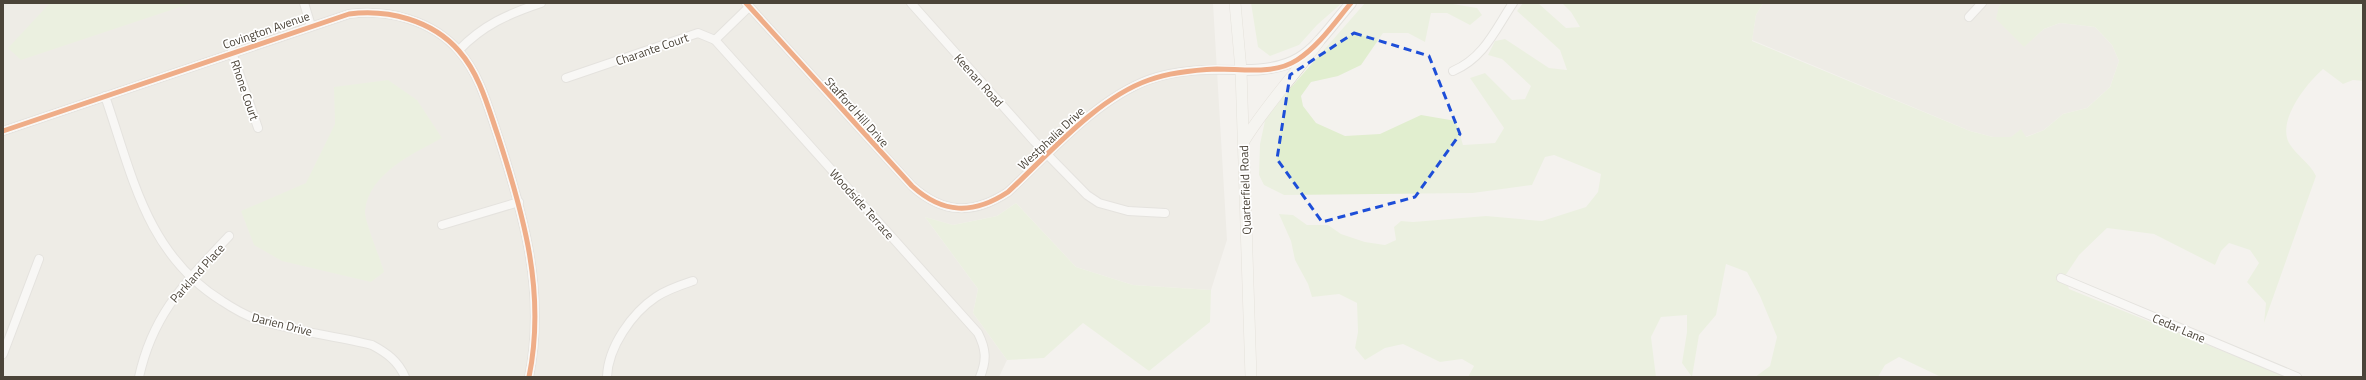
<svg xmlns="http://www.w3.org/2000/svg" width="2366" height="380" font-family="'Titillium Web',sans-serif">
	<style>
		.residential { fill: #e7e4dc }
		.green { fill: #e1eecf }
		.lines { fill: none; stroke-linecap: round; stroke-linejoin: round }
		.minor-casing { stroke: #d2d0cb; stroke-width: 10 }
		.tertiary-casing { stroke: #d2d0cb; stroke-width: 12 }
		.secondary-casing { stroke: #d3cfc5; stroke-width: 12 }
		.minor { stroke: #fdfdfc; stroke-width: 8 }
		.tertiary { stroke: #fdfdfc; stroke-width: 10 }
		.secondary { stroke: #f7f6f1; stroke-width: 11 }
		.cycleway-casing { stroke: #fff; stroke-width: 8 }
		.cycleway { stroke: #e8590c; stroke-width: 5 }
		.marked { fill: none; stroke: #1d4ed8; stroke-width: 3; stroke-dasharray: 8 5; stroke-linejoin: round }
		.labels { text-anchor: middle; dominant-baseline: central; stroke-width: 3.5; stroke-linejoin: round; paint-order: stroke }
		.street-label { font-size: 12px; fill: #4b4439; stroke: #fff }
	</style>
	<rect width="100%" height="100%" fill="#f4f2ee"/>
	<g class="residential">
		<path d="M3,3H1213L1227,240L1211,290L1133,285L1076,267L1016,203L997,216L953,225L925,217L978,289L973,313L1007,360L999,377H3Z"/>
		<path d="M1763,3H2003L1999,6L2016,38L2024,46L2044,29L2060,23L2095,27L2112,45L2119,61L2110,87L2087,108L2063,114L2044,130L2025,137H1993L1970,131L1752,40L1756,15Z"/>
	</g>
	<g class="green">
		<path d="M50,3H192L21,60L8,48Z"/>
		<path d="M1251,3H1342L1317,25L1299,45L1270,56L1258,47Z"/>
		<path d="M1365,3H1447L1477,8L1482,15L1470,25L1447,13H1431L1425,42L1408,33H1383L1361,65L1338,76L1311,82L1301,96L1303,106L1316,123L1345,136L1380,134L1421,115L1456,121L1463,145L1495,143L1504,128L1470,78L1485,73L1512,100L1525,99L1531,86L1502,59L1488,55L1495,41L1505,39L1549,68L1567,70L1560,50L1517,11L1523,3H1538L1566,28L1580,27L1571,12L1562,3H1763L1756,15L1752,41L1970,131L1993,137H2011L2021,129L2026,137L2044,130L2063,114L2087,108L2110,87L2119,61L2112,45L2095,27L2060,23L2044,29L2024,47L1996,19L1999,6L2003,3H2363V81L2353,80L2343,84L2323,69C2307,83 2277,120 2289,143C2296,155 2310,163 2316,176L2264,323L2266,303L2247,282L2259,263L2250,250L2229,243L2221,251L2215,265L2154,234L2107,228L2079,255L2065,276L2069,289L2287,377H1941L1899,357L1885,365L1878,377H1755L1770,366L1777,337L1760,296L1747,272L1726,264L1716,315L1699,335L1692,377L1682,363L1687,332V315L1661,317L1651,337L1656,377H1468L1474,366L1462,359L1440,362L1403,344L1385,348L1365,360L1355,348L1358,332L1357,303L1339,294L1312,297L1308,284L1295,260L1291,241L1279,214L1293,215L1307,225H1328L1341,234L1365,242L1385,245L1396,240L1394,227L1401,221L1413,222L1486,216L1542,221L1586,207L1598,192L1601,174L1554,155L1545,157L1532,185L1473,193L1284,195L1264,185L1259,175L1260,144L1266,116Z"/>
		<path d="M388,80L417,100L442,138C413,154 369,173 365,211C364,220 381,260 384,272L371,282L282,261L254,245L241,211L306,183L335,124L334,87Z"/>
		<path d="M1016,203L1076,267L1133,285L1211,290L1210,322L1149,371L1083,323L1044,358L1007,360L973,313L978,289L925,217L953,225L997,216Z"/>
	</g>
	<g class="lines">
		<defs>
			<g id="minor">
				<path d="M304,3L311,26"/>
				<path d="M746,3L912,186C943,214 973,215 1008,192C1050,153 1094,101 1148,80C1178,69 1210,69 1241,70"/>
				<path d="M911,3L1034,141L1087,195L1099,203L1128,211L1165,213"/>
				<path d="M1969,17L1982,3"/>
				<path d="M715,40L978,333C986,349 987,360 980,377"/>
				<path d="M459,50C483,25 508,14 541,3"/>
				<path d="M232,52L258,128"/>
				<path d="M1453,71C1484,58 1495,30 1513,3"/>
				<path d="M566,78L698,33L715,40L749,7"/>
				<path d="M105,96C132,174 146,254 222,301C234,309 248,317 262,321C298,332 336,336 372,345C387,353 398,361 405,377"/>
				<path d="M3,131L349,14C388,9 432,20 459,51C480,75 488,107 498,136C524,216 546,293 529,377"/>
				<path d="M442,225L519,202"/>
				<path d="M2061,278L2297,377"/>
				<path d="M3,354L39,259"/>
				<path d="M139,377C153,313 186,282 229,236"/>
				<path d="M607,377C608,347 632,313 656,297C668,289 681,285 693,281"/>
			</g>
			<path id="tertiary" d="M1241,70C1305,71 1313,47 1351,3"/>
			<g id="secondary">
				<path d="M1235,3L1241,70L1251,377"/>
				<path d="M1244,141C1266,105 1295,75 1319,41"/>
			</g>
		</defs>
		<use href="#minor" class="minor-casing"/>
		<use href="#tertiary" class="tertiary-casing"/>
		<use href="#secondary" class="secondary-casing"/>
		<use href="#minor" class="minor"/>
		<use href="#tertiary" class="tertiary"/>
		<use href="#secondary" class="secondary"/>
		<defs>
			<g id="cycleway">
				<path d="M746,3L912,186C943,214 973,215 1008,192C1048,155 1097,98 1149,80C1171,72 1194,70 1217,69C1243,69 1274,75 1297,60C1319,46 1335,22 1351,3"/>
				<path d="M3,131L349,14C388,9 432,20 459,51C480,75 488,107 498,136C524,216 546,293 529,377"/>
			</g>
		</defs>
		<use href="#cycleway" class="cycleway-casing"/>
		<use href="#cycleway" class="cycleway"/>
	</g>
	<path d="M0 0H2366V380H0ZM1354,33L1429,56L1460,134L1415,197L1322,222L1277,159L1290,75Z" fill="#f4f2ee" fill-opacity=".55" fill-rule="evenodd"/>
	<path class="marked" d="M1354,33L1429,56L1460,134L1415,197L1322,222L1277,159L1290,75Z"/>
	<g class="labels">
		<g class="street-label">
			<text transform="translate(266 30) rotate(-19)">Covington Avenue</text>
			<text transform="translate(652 49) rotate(-19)">Charante Court</text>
			<text transform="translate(979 80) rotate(48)">Keenan Road</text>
			<text transform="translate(245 90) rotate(71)">Rhone Court</text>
			<text transform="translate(857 112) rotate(48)">Stafford Hill Drive</text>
			<text transform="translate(1051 138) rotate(-43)">Westphalia Drive</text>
			<text transform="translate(1245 190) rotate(-92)">Quarterfield Road</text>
			<text transform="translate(862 204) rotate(48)">Woodside Terrace</text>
			<text transform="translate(197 273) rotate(-48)">Parkland Place</text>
			<text transform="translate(282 324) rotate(14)">Darien Drive</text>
			<text transform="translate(2179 328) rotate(23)">Cedar Lane</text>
		</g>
	</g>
	<rect width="2366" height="380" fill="none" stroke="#4b4439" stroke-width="8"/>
</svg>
